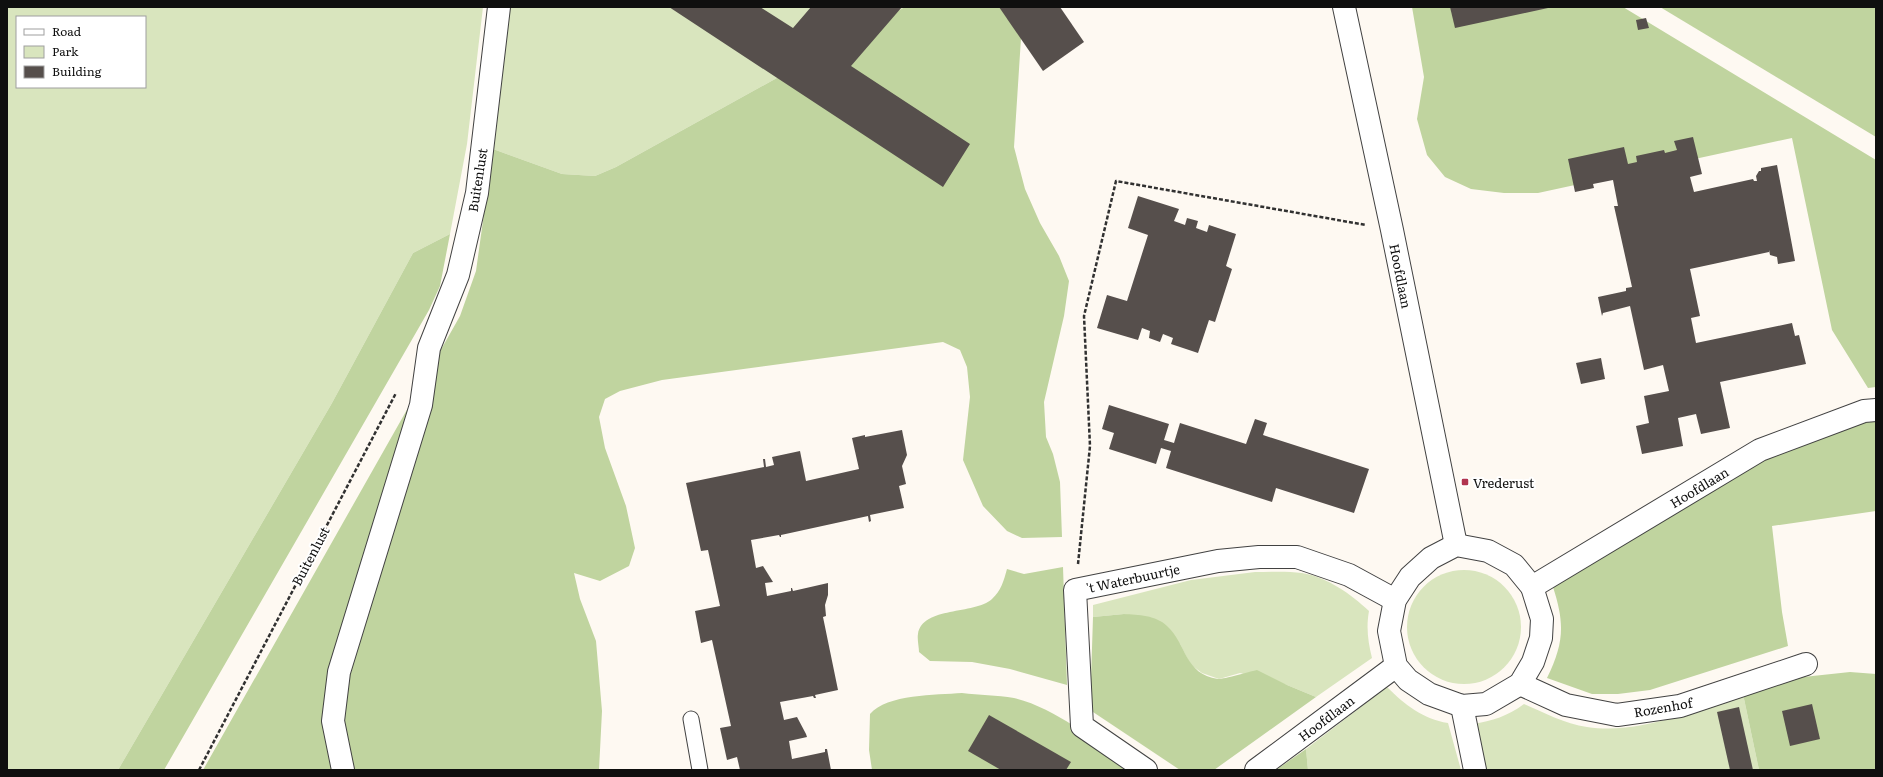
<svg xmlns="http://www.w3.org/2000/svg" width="1883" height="777" font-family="Literata,serif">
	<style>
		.green { fill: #d9e5be; fill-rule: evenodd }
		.forest { fill: #c0d49f }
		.building { fill: #564f4c }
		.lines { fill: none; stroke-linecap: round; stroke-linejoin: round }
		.lane-casing { stroke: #424242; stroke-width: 17 }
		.street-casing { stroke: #424242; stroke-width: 24 }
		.path { stroke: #313131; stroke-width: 2.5; stroke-dasharray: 4 2; stroke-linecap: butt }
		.lane { stroke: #fff; stroke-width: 15 }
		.street { stroke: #fff; stroke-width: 22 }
		.poi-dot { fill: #b1344f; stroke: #fff; stroke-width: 1.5 }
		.labels { text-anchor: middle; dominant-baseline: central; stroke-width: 4; stroke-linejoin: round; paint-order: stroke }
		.street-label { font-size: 13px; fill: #0f0f0f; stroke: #fff }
		.poi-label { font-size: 13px; fill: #0f0f0f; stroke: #fff; text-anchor: start }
	</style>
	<rect width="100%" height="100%" fill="#fef9f2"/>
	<g class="green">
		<path d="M7,7H483L467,144L450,234L413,253L332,403L118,770H7ZM17,17H145V87H17Z"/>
		<path d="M510,7H905L616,167L595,176L562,174L493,149Z"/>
		<circle cx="1464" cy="627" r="57"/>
		<path d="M1255,572C1270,572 1287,571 1302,573C1327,577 1351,594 1369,611C1366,627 1368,642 1372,658L1316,697L1287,685L1240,673L1219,679L1202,673L1190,664L1180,644L1124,614L1093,617V605L1191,580Z"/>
		<path d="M1387,687C1405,705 1423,719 1448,723L1461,770H1308L1306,749Z"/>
		<path d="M1743,694L1759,770H1486L1473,724C1492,721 1508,716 1524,704C1543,712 1565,724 1587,727C1640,735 1694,710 1743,694Z"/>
	</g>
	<g class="forest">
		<path d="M905,7H1023L1014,147L1025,189L1040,223L1059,256L1069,281L1064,316L1044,402L1046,437L1053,454L1060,482L1062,537L1022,538L1007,531L983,506L963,460L970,397L967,367L960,350L943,342L662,380L620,391L605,399L599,417L605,448L626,506L635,548L629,566L600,581L574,573L580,599L596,641L602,711L599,770H203L460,316L476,271L493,149L562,174L595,176L616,167Z"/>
		<path d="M1412,7H1623L1876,160V387L1868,388L1832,330L1792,138L1538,193H1504L1471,189L1445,177L1427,155L1417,119L1424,77Z"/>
		<path d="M1660,7H1876V137Z"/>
		<path d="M450,234L440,286L429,310L164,770H118L332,403L413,253Z"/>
		<path d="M1876,417V511L1772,526L1782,612L1788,646L1650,690L1618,694H1592L1547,678C1564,643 1565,624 1553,587L1648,523L1797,442Z"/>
		<path d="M1063,567L1067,685L1010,669L972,662L930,661L919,652C919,647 917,639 918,634C923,606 974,615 992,599C1001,591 1004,580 1007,569L1024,574Z"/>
		<path d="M1124,614C1138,615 1156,615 1167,626C1187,644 1184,674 1218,679C1225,679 1248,672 1257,670L1287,685L1316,697L1214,770H1180L1090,710L1093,617Z"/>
		<path d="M1850,672L1876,674V770H1759L1743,694L1794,678Z"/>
		<path d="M962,693C979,695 997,695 1014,698C1059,709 1098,744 1135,770H872L869,750L870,714C887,694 936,695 962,693Z"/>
		<path d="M1306,749L1308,770H1276Z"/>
	</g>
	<g class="building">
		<path d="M669,7H760L793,28L811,7H902L851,66L970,144L943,187Z"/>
		<path d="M999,7H1060L1084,42L1043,71Z"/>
		<path d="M1450,7H1548V8L1455,28Z"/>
		<path d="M1646,18L1649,28L1638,30L1636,20Z"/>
		<path d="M1693,137L1702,174L1690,177L1694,192L1753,179L1754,181H1757L1756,176L1759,171H1761V168L1777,165L1795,261L1778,264L1777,257L1770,255L1769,250V252L1690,269L1700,316L1691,318L1696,343L1792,323L1795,336L1799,335L1806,364L1720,382L1730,428L1701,434L1696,414L1678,418L1683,446L1642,454L1636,426L1649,423L1644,396L1669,391L1663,365L1644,370L1630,306L1603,313L1602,316L1598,297L1626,291V288L1632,287L1614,206H1618L1613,180L1593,184L1594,188L1575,192L1568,159L1624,147L1628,164L1637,162L1636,156L1664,150L1665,153L1677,150L1674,141Z"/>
		<path d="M1138,196L1179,209L1174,221L1185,225L1187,218L1198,221L1196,228L1207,232L1209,225L1236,234L1226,266L1232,269L1215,322L1209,320L1198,353L1171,344L1173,338L1163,334L1160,342L1149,338L1150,331L1142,328L1138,340L1097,328L1107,295L1127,301L1148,235L1128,228Z"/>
		<path d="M1601,358L1605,379L1581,384L1576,363Z"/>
		<path d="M1109,405L1169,424L1164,440L1174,443L1180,423L1246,444L1255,419L1267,423L1263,435L1369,469L1354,513L1276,488L1272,502L1166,468L1171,451L1161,448L1156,464L1109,449L1114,433L1102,429Z"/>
		<path d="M902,430L907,455L902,466L906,484L899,486L904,508L870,515L871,521L869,522L868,516L781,535V537H780L779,535L751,540L756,568L763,566L773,582L765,583L767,596L791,591V588H792L793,591L828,583V595L825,605L826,616L823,617L838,690L815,695L816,698H814L813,696L780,702L784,720L797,717L806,734L807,737L789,741L792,759L825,752V749H827L831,770H740L737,757L727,760L720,728L731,726L712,640L701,643L695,611L720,606L708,550L701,551L686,483L764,467L763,459H765L766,467L774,465L772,457L800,451L806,481L859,469L852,438L865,435V437Z"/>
		<path d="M1812,704L1820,739L1790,746L1782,711Z"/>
		<path d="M1739,707L1753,770H1730L1717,712Z"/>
		<path d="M989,715L1071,762L1066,770H1001L968,751Z"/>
	</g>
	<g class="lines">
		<defs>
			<path id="lane" d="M691,719L700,770"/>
			<g id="street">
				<path d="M1344,7L1392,230L1456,545"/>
				<path d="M1456,545L1488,551L1514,565L1532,587L1542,619L1541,638L1533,662L1520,684L1486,704L1462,706L1429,694L1408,680L1396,666L1389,631L1395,600L1410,577L1431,558Z"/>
				<path d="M1532,587L1760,450L1864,411L1876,410"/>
				<path d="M1520,684L1566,705L1617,715L1680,706L1806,664"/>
				<path d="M1462,706L1475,770"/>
				<path d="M343,770L333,721L339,672L421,405L429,348L458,275L477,193L499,7"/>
				<path d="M1146,770L1082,726L1075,590L1218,561L1259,557H1297L1349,575L1395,600"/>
				<path d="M1256,770L1396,666"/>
			</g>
		</defs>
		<use href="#lane" class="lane-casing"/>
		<use href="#street" class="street-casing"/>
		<g class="path">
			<path d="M1078,564L1090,446L1084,316L1116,181L1366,225"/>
			<path d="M199,770L396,393"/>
		</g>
		<use href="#lane" class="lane"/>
		<use href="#street" class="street"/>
	</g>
	<rect class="poi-dot" x="1461" y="478" width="8" height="8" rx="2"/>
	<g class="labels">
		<g class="street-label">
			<text transform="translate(477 180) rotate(-81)">Buitenlust</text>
			<text transform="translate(1401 276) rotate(79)">Hoofdlaan</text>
			<text transform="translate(1699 487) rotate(-31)">Hoofdlaan</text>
			<text transform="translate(310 556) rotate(-62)">Buitenlust</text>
			<text transform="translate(1133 578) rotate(-12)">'t Waterbuurtje</text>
			<text transform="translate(1663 707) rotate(-10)">Rozenhof</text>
			<text transform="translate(1326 718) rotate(-37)">Hoofdlaan</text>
		</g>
		<g class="poi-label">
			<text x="1473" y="482">Vrederust</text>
		</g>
	</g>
	<rect width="1883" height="777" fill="none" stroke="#0f0f0f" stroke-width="16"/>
	<rect x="16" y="16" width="130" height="72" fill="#ffffff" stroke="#9f9f9f"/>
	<rect x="24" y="29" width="20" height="6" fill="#ffffff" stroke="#9f9f9f"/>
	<text x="52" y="36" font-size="12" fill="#0f0f0f">Road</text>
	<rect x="24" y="46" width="20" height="12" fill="#d9e5be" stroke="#9f9f9f"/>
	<text x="52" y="56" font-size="12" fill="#0f0f0f">Park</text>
	<rect x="24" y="66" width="20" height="12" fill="#564f4c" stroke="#9f9f9f"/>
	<text x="52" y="76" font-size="12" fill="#0f0f0f">Building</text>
</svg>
